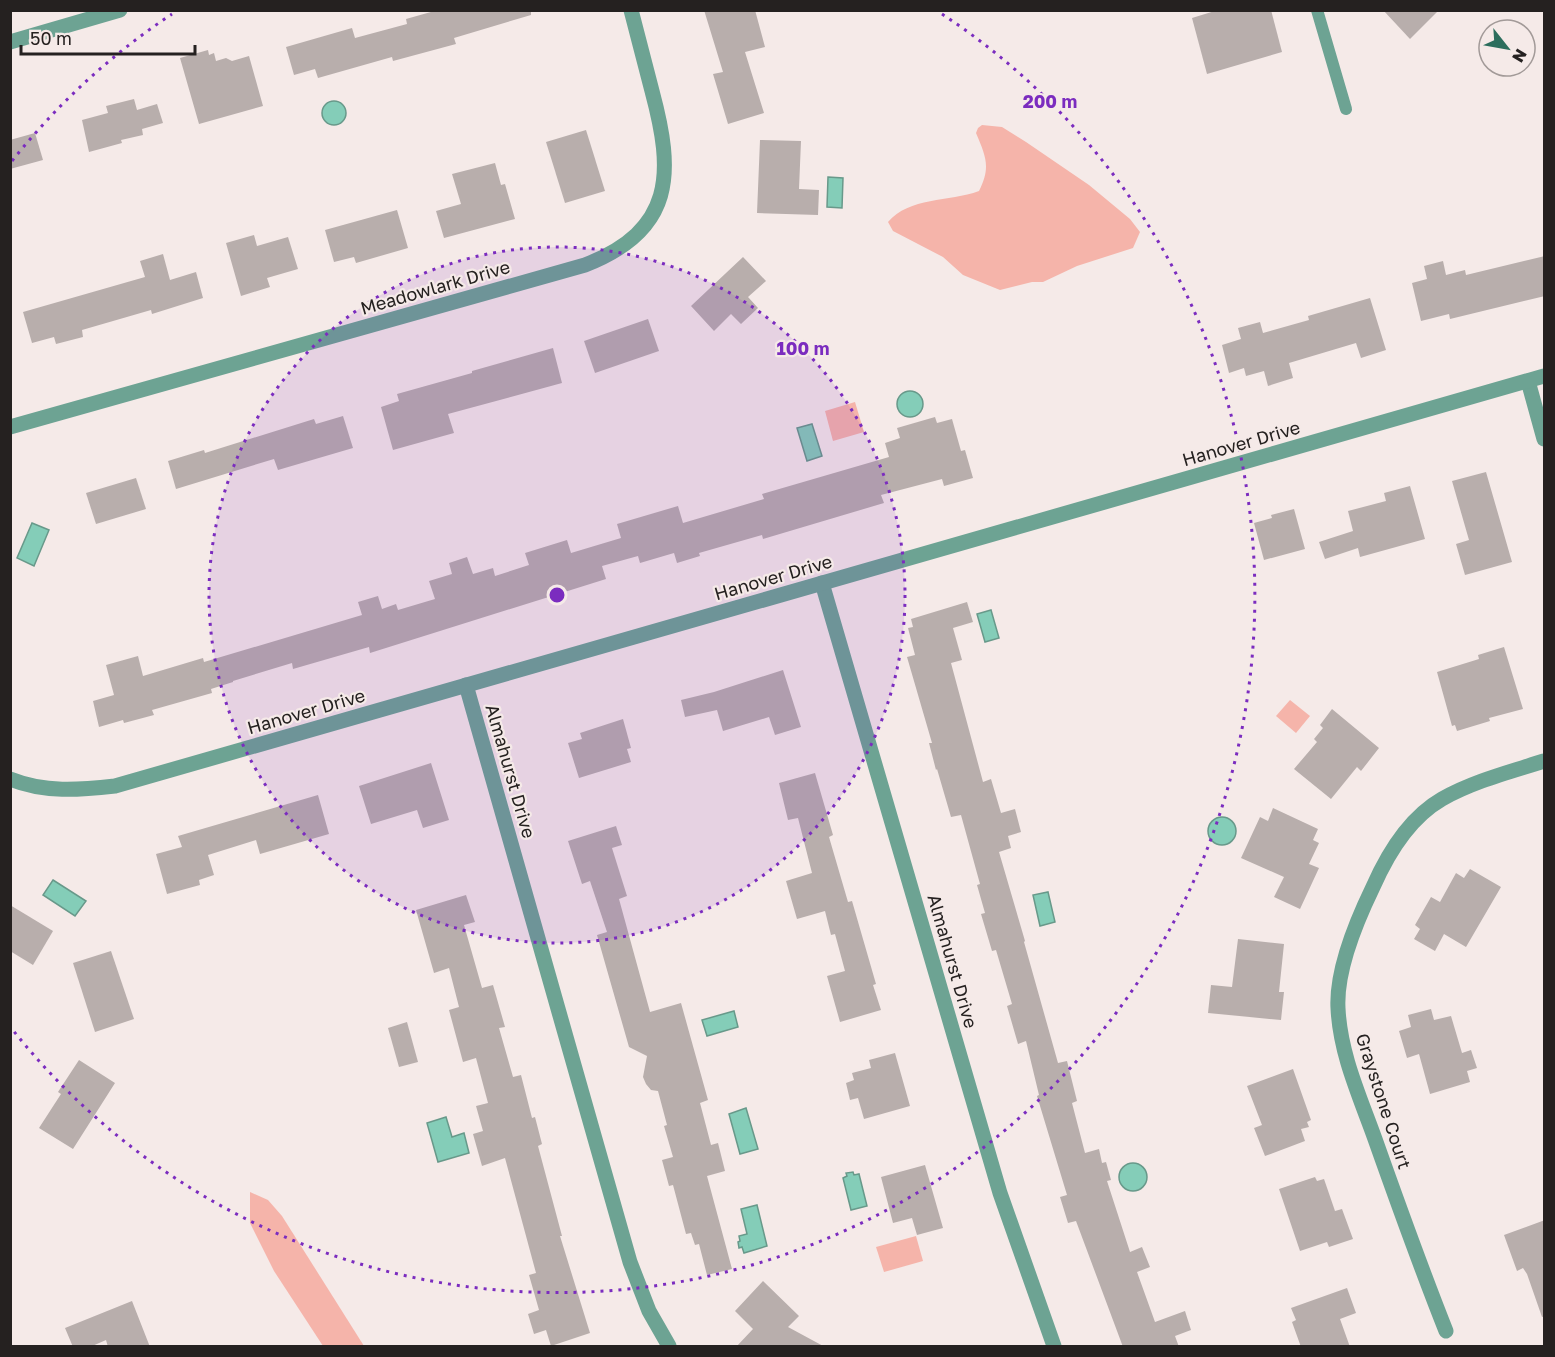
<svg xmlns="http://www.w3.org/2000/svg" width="1555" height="1357" font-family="'Golos Text',sans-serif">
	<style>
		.green { fill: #f5b4aa }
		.water { fill: #84cdb8; stroke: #68998a; stroke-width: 1.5 }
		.building { fill: #b8aeac }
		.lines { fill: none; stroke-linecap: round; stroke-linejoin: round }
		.service { stroke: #6da393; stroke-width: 12 }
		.minor { stroke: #6da393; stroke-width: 15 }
		.ring { fill: none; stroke: #7b2cbf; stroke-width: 3; stroke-dasharray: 3 6 }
		.labels { text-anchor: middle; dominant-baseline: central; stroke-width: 4.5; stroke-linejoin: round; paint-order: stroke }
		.street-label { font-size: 18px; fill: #252120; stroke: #f5eae8 }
		.centre { fill: #7b2cbf; stroke: #f5eae8; stroke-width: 3 }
		.ring-label { font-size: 18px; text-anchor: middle; font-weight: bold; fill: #7b2cbf; stroke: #f5eae8; stroke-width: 4.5; stroke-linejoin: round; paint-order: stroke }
	</style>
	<rect width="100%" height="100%" fill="#f5eae8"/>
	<g class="green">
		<path d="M982,125L1002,127L1026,142L1089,185L1130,219L1140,232L1133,248L1077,266L1043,282H1032L1000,290L963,275L943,257L893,231L888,222C909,197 949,202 979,191C991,167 986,157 976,133L978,128Z"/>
		<path d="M855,402L864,432L833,441L825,411Z"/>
		<path d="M1290,700L1310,716L1296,733L1276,716Z"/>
		<path d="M250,1192L268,1200L282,1216L364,1346H323L274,1271L250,1223Z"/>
		<path d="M916,1236L923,1261L884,1272L876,1247Z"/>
	</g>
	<g class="water">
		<circle cx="334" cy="113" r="12"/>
		<path d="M828,177L843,178L842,208L827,207Z"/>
		<circle cx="910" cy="404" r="13"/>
		<path d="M812,424L822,456L807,461L797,428Z"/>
		<path d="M32,523L49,530L34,566L17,558Z"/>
		<path d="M991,610L999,638L985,642L977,614Z"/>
		<circle cx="1222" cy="831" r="14"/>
		<path d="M53,880L86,901L75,916L43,895Z"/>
		<path d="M1048,892L1055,922L1040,926L1033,895Z"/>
		<path d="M734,1011L738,1027L707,1036L702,1020Z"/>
		<path d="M746,1108L758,1149L740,1154L729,1114Z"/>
		<path d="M446,1117L452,1137L464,1133L469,1153L438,1162L427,1123Z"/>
		<circle cx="1133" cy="1177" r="14"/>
		<path d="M853,1172L854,1175L859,1174L867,1206L851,1210L843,1178L847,1176L846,1173Z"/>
		<path d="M757,1205L767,1246L744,1253L742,1247L739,1248L738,1242L740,1241L739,1236L747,1234L741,1209Z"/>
	</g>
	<g class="building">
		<path d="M438,10H531V15L454,38L456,44L393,61L392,57L318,78L315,69L294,75L286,47L352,28L355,38L407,24L406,19Z"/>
		<path d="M704,10H755L765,47L745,52L764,113L728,124L713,74L723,72Z"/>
		<path d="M1218,10H1271L1282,52L1207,74L1192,18Z"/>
		<path d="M1383,10H1439L1410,39Z"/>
		<path d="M208,50L209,55L214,53L216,61L226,58L232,61L249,56L263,106L199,124L180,58Z"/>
		<path d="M134,99L137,110L157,104L163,123L142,129L143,135L121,140L122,143L89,152L82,120L108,113L106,106Z"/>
		<path d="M586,130L605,191L565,203L546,142Z"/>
		<path d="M35,133L43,160L10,169V140Z"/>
		<path d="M760,140L801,141L799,189L819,190L818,215L757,213Z"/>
		<path d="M495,163L501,185L505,184L515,219L444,238L436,211L461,204L452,174Z"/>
		<path d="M397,210L408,248L356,263L354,257L334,262L325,230Z"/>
		<path d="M254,235L257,246L288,237L298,269L267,278L270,287L241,296L226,243Z"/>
		<path d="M163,254L170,280L196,272L203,298L152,314L151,310L82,330L83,337L56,344L54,337L32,343L23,312L145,277L140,261Z"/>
		<path d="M1545,256V296L1450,319L1449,314L1421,321L1412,283L1427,279L1424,266L1443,261L1446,275L1465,270L1466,275Z"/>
		<path d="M743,257L766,281L748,297L758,308L741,324L731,314L714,331L691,306Z"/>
		<path d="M1370,298L1386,350L1361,358L1356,343L1289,363L1293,378L1268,386L1264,371L1246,376L1244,368L1229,373L1222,345L1241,339L1238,328L1260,322L1263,333L1309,320L1308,316Z"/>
		<path d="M648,319L659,351L595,373L584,341Z"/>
		<path d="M553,348L562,383L448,414L454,433L393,450L381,407L399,401L397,394L472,373V371Z"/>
		<path d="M343,416L353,448L278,470L274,459L176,489L168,461L204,450L205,453L314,419L316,424Z"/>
		<path d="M935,417L937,423L952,419L961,451L965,450L973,478L944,486L942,479L881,495L884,503L763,539L762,535L699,553L700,556L677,563L674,553L640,563L638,556L602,566L606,579L370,653L369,647L293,669L292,663L233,681V682L211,689L212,693L152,710L154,715L124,723L123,720L99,727L93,701L114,695L106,665L138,656L143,676L203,658L204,662L362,615L358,602L378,596L382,609L396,604L398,610L435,599L429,581L452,574L449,563L467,557L473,574L493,568L495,576L529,565L525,553L567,540L571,553L621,538L617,524L678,506L683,523L764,499L762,494L889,457L885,443L900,438L897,428Z"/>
		<path d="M1486,472L1512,562L1465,575L1456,544L1469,540L1452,481Z"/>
		<path d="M136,478L146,509L96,524L86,493Z"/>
		<path d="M1410,486L1425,539L1360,557L1358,548L1325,559L1319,542L1353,531L1348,511L1386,501L1384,493Z"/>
		<path d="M1294,509L1305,549L1264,560L1254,523L1272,518L1271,515Z"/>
		<path d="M967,602L973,622L953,628L962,660L951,663L983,782L991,779L1001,813L1015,809L1021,832L1008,836L1011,848L999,852L1025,941L1024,942L1058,1063L1067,1061L1077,1101L1072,1103L1085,1153L1099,1149L1102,1163L1106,1162L1111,1180L1107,1181L1130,1252L1142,1247L1150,1267L1137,1272L1155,1322L1185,1311L1191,1330L1175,1336L1179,1347H1123L1076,1221L1068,1223L1060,1197L1067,1195L1037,1096L1039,1095L1026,1041L1018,1044L1007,1006L1012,1004L996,950L992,951L981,914L985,913L977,885L980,884L961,815L951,817L937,769L936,770L929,743H932L907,657L915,655L908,628L913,627L911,619Z"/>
		<path d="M1504,647L1523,709L1489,718L1490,721L1457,731L1455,725L1452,726L1437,672L1479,659L1478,655Z"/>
		<path d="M783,670L801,727L775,735L769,717L723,731L717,710L685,717L681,700L714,692Z"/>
		<path d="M1332,709L1379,748L1361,771L1357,767L1331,799L1294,769L1317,742L1314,739L1323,728L1320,725Z"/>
		<path d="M623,719L631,748L627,749L631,762L579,778L568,743L582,739L580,733Z"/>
		<path d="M431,763L449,820L423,828L417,810L371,824L359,786Z"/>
		<path d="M815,773L833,835L829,837L848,902L852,901L876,984L873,985L881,1010L840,1022L827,976L845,971L835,934L831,935L825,911L797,919L786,881L812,873L798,818L788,820L779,783Z"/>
		<path d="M318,795L329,834L260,854L256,840L208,855L214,875L199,880L200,885L167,894L156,854L182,847L178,836Z"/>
		<path d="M1273,808L1318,829L1313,840L1319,843L1309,864L1319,868L1300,909L1274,897L1284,877L1241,858L1260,817L1268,821Z"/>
		<path d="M616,826L622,845L612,848L627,896L619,899L650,1012L681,1003L708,1100L700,1103L711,1145L718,1143L725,1171L707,1176L732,1269L707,1275L699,1244L695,1245L691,1233L686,1234L673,1185L669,1186L662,1160L673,1157L664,1126L667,1125L658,1091L651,1090L646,1084L643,1077L647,1056L629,1047L597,935L607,932L590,881L582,884L568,841Z"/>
		<path d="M1470,869L1501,887L1466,947L1444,934L1435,951L1414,939L1420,929L1415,925L1431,897L1440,902L1456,873L1464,878Z"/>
		<path d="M466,895L475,922L464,925L482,988L493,985L505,1027L499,1028L513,1077L521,1075L532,1118L535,1117L542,1144L538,1146L562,1236H560L590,1333L551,1346L546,1330L534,1334L528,1314L539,1310L529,1275L536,1273L505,1158L482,1166L473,1134L483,1131L476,1106L488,1103L476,1058L463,1062L449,1010L459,1007L449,968L434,973L416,910Z"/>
		<path d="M10,905L53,931L33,965L10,951Z"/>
		<path d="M1238,939L1284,944L1279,992H1284L1281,1020L1208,1013L1211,985L1232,987Z"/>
		<path d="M111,951L134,1019L95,1032L73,963Z"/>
		<path d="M1431,1009L1434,1020L1451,1016L1462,1053L1471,1050L1477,1068L1467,1071L1470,1082L1430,1094L1419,1054L1407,1058L1399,1031L1411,1027L1408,1015Z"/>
		<path d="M407,1022L418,1062L399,1067L388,1028Z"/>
		<path d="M895,1053L910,1106L864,1119L858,1098L850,1100L846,1083L854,1080L852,1073L871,1068L869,1060Z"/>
		<path d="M79,1060L115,1083L73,1149L39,1128L61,1094L58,1092Z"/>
		<path d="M1293,1069L1311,1120L1307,1122L1309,1127L1301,1129L1305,1141L1265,1156L1254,1128L1262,1125L1247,1086Z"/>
		<path d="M925,1165L943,1228L917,1235L912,1218L893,1223L881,1177Z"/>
		<path d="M1315,1177L1317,1181L1324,1179L1335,1211L1342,1209L1353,1239L1329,1247L1327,1242L1300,1251L1279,1189Z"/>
		<path d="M1545,1220V1316L1542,1317L1527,1274L1523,1268L1517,1271L1504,1235Z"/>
		<path d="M763,1281L799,1316L788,1327L825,1347H736L753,1329L735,1311Z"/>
		<path d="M1347,1288L1356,1313L1340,1319L1350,1347H1301L1292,1322L1296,1320L1291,1308Z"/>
		<path d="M132,1301L150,1347H108L106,1340L90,1347H73L65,1328Z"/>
	</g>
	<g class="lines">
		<path class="service" d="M1317,10L1346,109"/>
		<g class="minor">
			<path d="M10,42L120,10"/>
			<path d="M1528,381L1544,439"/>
			<path d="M10,427L585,265C675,230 674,173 652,91C645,64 638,37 631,10"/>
			<path d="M822,583L1000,1193L1054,1346"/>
			<path d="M466,685L630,1262L649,1311L669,1346"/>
			<path d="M10,779C45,793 79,790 115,786L1544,376"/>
			<path d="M1446,1331C1421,1268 1398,1204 1375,1139C1360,1097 1340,1054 1338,1008C1336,971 1357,920 1373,887C1388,853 1409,818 1442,799C1474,781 1510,772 1544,761"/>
		</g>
	</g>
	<circle cx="557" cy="595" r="348" fill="#7b2cbf" fill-opacity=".12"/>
	<g class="ring">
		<circle cx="557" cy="595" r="348"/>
		<path d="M12 161A697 697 0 0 1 172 14M942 14A697 697 0 1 1 12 1029"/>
	</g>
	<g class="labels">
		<g class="street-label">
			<text transform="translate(435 287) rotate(-16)">Meadowlark Drive</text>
			<text transform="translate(1241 443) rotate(-16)">Hanover Drive</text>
			<text transform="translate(773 577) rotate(-16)">Hanover Drive</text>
			<text transform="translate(306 711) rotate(-16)">Hanover Drive</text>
			<text transform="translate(511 771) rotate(74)">Almahurst Drive</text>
			<text transform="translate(953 961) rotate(74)">Almahurst Drive</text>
			<text transform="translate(1384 1101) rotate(72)">Graystone Court</text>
		</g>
	</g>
	<circle cx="557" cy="595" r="9" class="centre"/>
	<g class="ring-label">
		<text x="1050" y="108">200 m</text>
		<text x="803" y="355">100 m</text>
	</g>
	<rect width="1555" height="1357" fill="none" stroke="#252120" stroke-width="24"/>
	<g transform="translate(1507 48) rotate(121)"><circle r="28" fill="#f5eae8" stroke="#a29a98" stroke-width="1.5"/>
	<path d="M0-4.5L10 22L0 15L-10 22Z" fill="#2c6e5d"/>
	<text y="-9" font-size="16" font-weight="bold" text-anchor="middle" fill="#252120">N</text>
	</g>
	<path d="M21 45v9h174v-9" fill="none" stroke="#252120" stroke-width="3"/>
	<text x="30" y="45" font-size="18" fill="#252120" stroke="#f5eae8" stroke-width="4.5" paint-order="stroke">50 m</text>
</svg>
